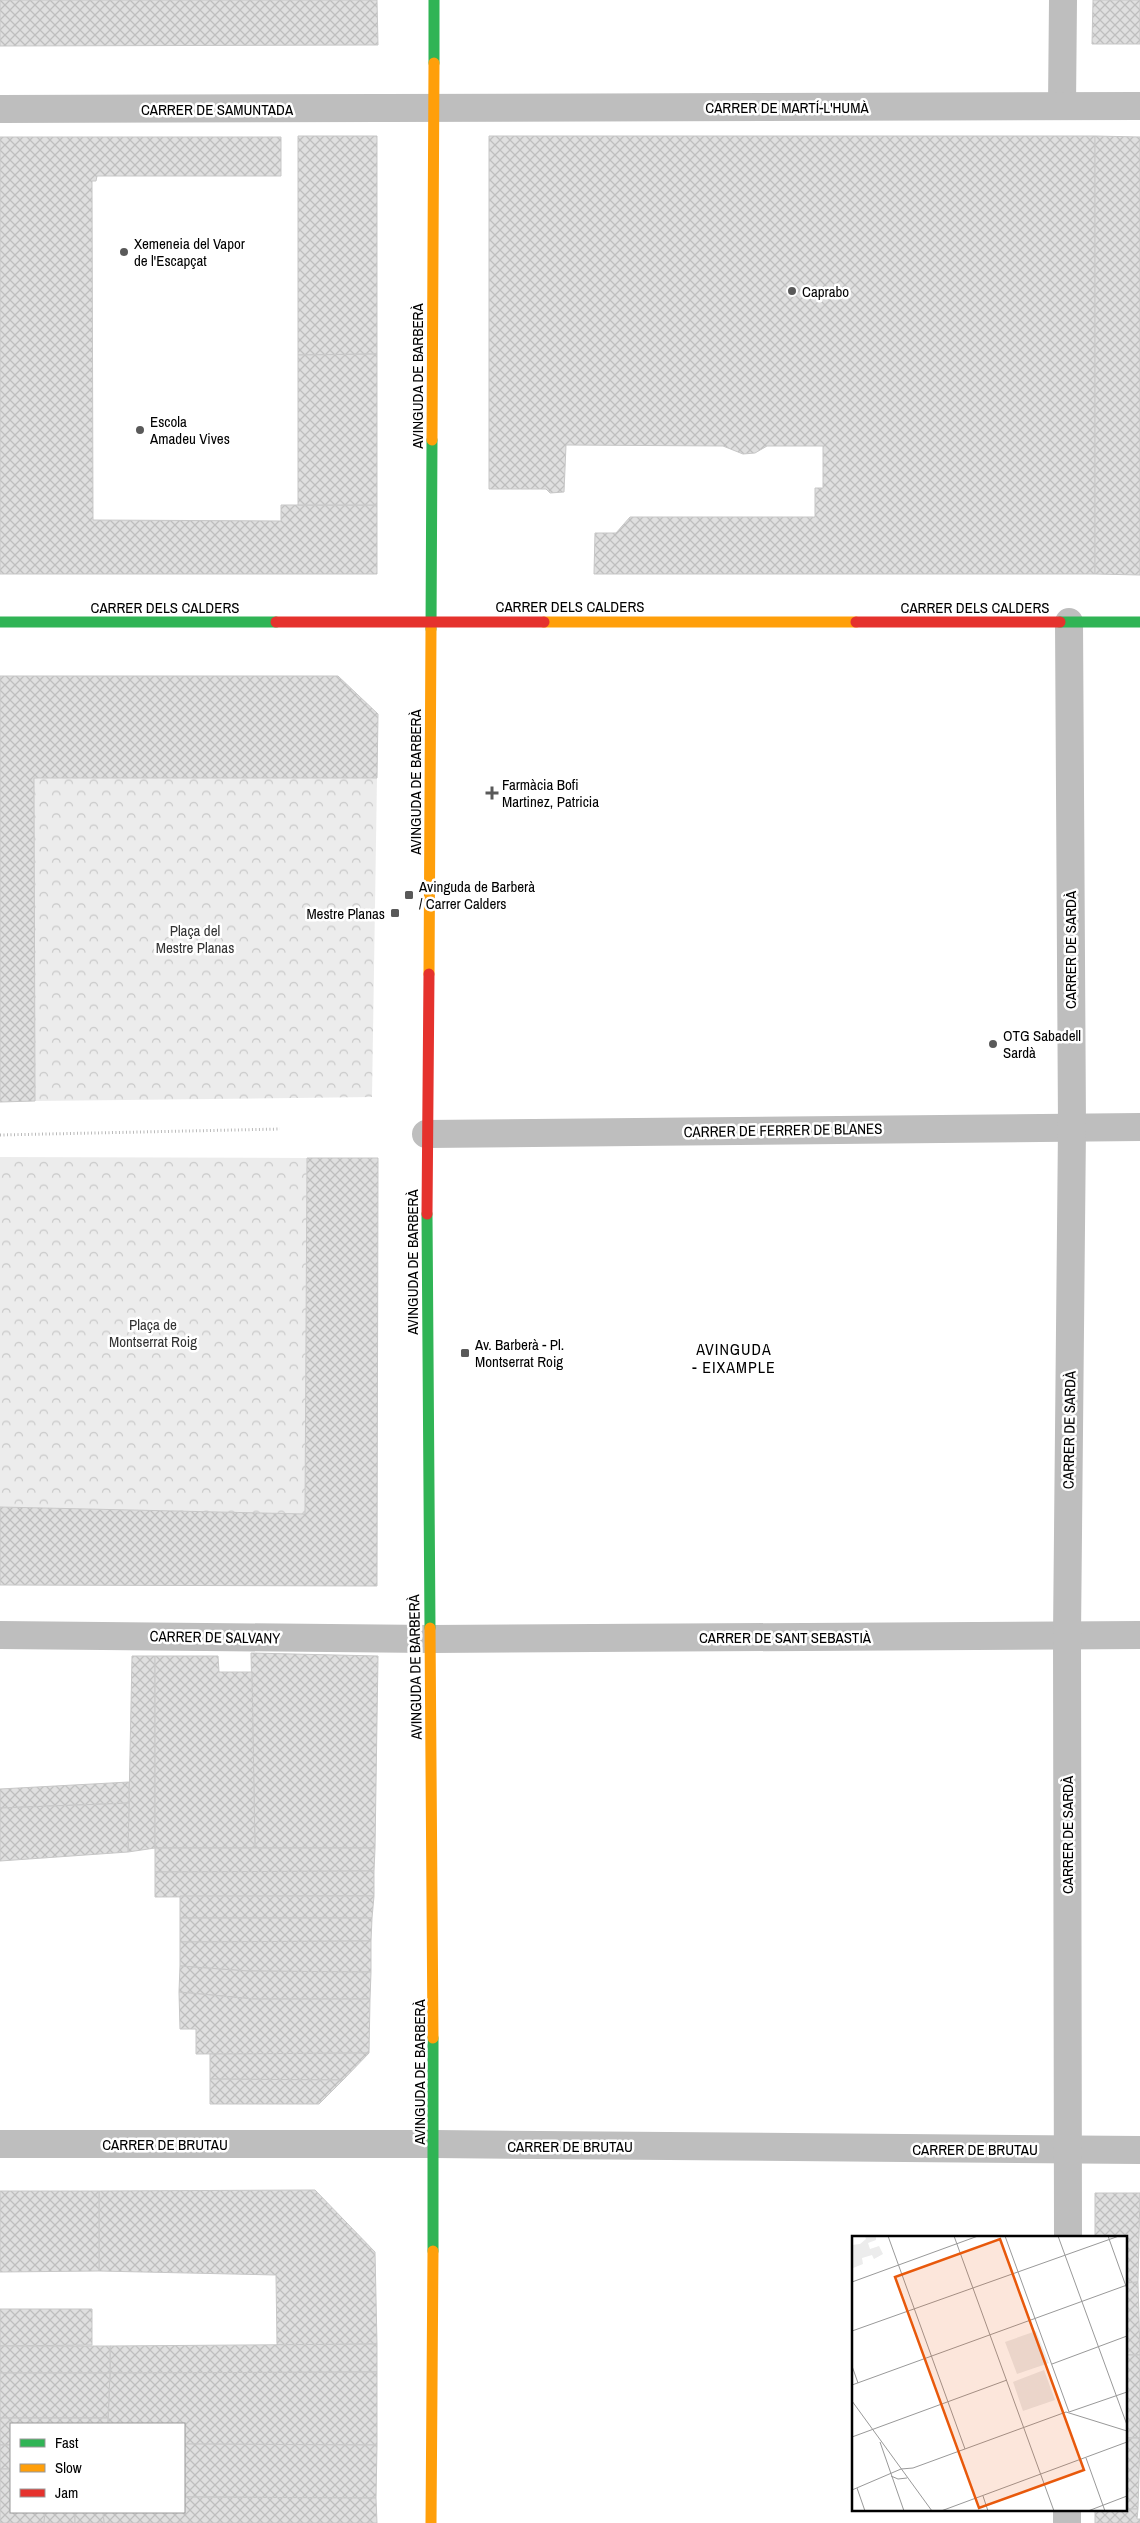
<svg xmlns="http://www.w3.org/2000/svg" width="1140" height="2523" font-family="'Archivo Narrow',sans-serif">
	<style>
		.park { fill: url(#park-crowns) }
		.building { fill: url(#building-cross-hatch); stroke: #c7c7c7 }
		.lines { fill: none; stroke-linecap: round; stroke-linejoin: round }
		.path { stroke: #b9b9b9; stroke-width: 3; stroke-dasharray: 1 2.5; stroke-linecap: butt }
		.street { stroke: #bebebe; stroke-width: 28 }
		.fast { stroke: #30b455; stroke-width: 11 }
		.slow { stroke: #ff9f0a; stroke-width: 11 }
		.jam { stroke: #e5322d; stroke-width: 11 }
		.poi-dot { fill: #595959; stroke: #fff; stroke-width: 2 }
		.labels { text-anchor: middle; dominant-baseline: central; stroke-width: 5; stroke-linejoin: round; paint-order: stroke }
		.street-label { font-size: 15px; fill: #000; stroke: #fff }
		.poi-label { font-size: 15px; fill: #000; stroke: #fff; text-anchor: start }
		.park-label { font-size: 15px; fill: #333; stroke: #fff }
		.neighbourhood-label { font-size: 16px; letter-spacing: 1px; fill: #000; stroke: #fff }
		.inset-road { fill: none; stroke: #999; stroke-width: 1 }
		.view { fill: #e8590c; fill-opacity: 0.15; stroke: #e8590c; stroke-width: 2.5 }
		.inset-edge { fill: none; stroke: #000; stroke-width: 2.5 }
	</style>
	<defs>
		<pattern id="park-crowns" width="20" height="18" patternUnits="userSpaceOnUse" patternTransform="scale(1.25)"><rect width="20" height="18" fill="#ececec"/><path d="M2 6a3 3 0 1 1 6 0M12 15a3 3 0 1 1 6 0" fill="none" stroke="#c9c9c9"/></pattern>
		<pattern id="building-cross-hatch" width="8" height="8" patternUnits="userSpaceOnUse" patternTransform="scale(1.25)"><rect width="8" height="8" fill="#dfdfdf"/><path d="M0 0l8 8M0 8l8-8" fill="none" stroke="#bebebe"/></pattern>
	</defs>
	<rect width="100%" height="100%" fill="#fff"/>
	<g class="park">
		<path d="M34,778H377L372,1097L35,1101Z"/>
		<path d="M0,1157L307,1158L305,1514L0,1507Z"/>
	</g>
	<g class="building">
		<path d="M0,0H377L378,45L0,46Z"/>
		<path d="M1093,0H1140V44H1092Z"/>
		<path d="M298,136H377V354L298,355Z"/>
		<path d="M489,136H1095V574H594L595,533H616L630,517H815V488H823V446H767L755,453L743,454L723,446L566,445L564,492L550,493L546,489H489Z"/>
		<path d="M1095,136L1140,137V575L1095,574Z"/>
		<path d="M0,137H281V176H97L96,181H92L93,520L281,521V505H377V574H0Z"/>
		<path d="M377,354V505H298V355Z"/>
		<path d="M0,676H338L378,714L377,778H34L35,1101L0,1102Z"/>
		<path d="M307,1158H378L377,1586L0,1585V1507L305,1514Z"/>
		<path d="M251,1653L378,1656L375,1848H255Z"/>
		<path d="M132,1656H155V1848L128,1852Z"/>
		<path d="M155,1656H218L219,1672H252L255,1848H155Z"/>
		<path d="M129,1782V1803L0,1808V1789Z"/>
		<path d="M129,1803L128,1852L0,1861V1808Z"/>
		<path d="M155,1848H375L374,1871L155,1872Z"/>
		<path d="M374,1871V1896L155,1897V1872Z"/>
		<path d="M180,1896H374L372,1918H180Z"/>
		<path d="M180,1918H372L371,1941L180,1942Z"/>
		<path d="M371,1941V1972L247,1971L180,1966V1942Z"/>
		<path d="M180,1966L247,1971L371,1972L370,1999H254L179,1992Z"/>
		<path d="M179,1992L254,1999H370L369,2053L196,2054V2029H180Z"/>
		<path d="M369,2053L343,2080L210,2079V2054Z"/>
		<path d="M210,2079L343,2080L319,2104H210Z"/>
		<path d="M315,2190L375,2252L377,2344L277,2345L276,2275L99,2271V2191Z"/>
		<path d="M0,2191H99V2271L0,2272Z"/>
		<path d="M1095,2193H1140L1138,2282L1126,2283V2237H1095Z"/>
		<path d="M1138,2282L1140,2355H1126V2283Z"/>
		<path d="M0,2309H92V2345L0,2346Z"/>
		<path d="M377,2344V2372L110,2373V2346Z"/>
		<rect x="0" y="2346" width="110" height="27"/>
		<rect x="1126" y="2355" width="14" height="83"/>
		<path d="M377,2372V2445L184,2444V2424H108L110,2373Z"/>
		<path d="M0,2373H110L108,2418H0Z"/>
		<path d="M0,2418H108V2424H11V2445H0Z"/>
		<path d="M1126,2438H1140L1138,2509H1119H1126Z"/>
		<path d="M184,2444L377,2445L376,2498L184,2497Z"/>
		<rect x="0" y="2445" width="11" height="24"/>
		<path d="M0,2469H11V2512H45L44,2523H0Z"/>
		<path d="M184,2497L376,2498L377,2523H104L103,2512H184Z"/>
		<path d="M1095,2509H1138L1137,2519H1140V2523H1095Z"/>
		<path d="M45,2512H75V2523H44Z"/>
		<path d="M75,2512H103L104,2523H75Z"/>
	</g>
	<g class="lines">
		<path class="path" d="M0,1135L280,1129"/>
		<g class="street">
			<path d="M1062,106L1063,0"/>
			<path d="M0,109L1140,106"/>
			<path d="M426,1134L1140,1127"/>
			<path d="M0,1635L430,1639L1140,1635"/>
			<path d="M0,2144H434L1140,2150"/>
			<path d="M1068,2237L1067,1635L1072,1127L1069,622"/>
			<path d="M1067,2523V2509"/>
		</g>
		<g class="fast">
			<path d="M434,63V0"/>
			<path d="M0,622H276"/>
			<path d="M1060,622H1140"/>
			<path d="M431,629L432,440"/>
			<path d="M427,1214L430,1628"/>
			<path d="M433,2251V2038"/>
		</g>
		<g class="slow">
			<path d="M432,440L434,63"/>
			<path d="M544,622H856"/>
			<path d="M429,974L431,629"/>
			<path d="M430,1628L433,2038"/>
			<path d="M431,2523L433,2251"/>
		</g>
		<g class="jam">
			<path d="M276,622H544"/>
			<path d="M856,622H1060"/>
			<path d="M427,1214L429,974"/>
		</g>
	</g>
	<g class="poi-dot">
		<circle cx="124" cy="252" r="5"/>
		<circle cx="792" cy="291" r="5"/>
		<circle cx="140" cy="430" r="5"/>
		<path d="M489.5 785.5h5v5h5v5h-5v5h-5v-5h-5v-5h5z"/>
		<rect x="404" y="890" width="10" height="10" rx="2.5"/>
		<rect x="390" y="908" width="10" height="10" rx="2.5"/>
		<circle cx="993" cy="1044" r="5"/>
		<rect x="460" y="1348" width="10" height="10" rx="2.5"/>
	</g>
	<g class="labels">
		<g class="street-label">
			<text x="787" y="107">CARRER DE MARTÍ-L'HUMÀ</text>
			<text x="217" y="109">CARRER DE SAMUNTADA</text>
			<text transform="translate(417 376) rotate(-90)">AVINGUDA DE BARBERÀ</text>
			<text x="570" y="606">CARRER DELS CALDERS</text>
			<text x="165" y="607">CARRER DELS CALDERS</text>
			<text x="975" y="607">CARRER DELS CALDERS</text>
			<text transform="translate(415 782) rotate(-90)">AVINGUDA DE BARBERÀ</text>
			<text transform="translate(1070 950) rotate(-90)">CARRER DE SARDÀ</text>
			<text transform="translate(783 1130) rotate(-1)">CARRER DE FERRER DE BLANES</text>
			<text transform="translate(412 1262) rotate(-90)">AVINGUDA DE BARBERÀ</text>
			<text transform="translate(1069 1430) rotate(-89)">CARRER DE SARDÀ</text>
			<text transform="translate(215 1637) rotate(1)">CARRER DE SALVANY</text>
			<text x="785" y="1637">CARRER DE SANT SEBASTIÀ</text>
			<text transform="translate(415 1667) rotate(-91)">AVINGUDA DE BARBERÀ</text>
			<text transform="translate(1067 1835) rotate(-90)">CARRER DE SARDÀ</text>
			<text transform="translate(419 2072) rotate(-90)">AVINGUDA DE BARBERÀ</text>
			<text x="165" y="2144">CARRER DE BRUTAU</text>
			<text x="570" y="2146">CARRER DE BRUTAU</text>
			<text x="975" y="2149">CARRER DE BRUTAU</text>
		</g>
		<g class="poi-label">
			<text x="134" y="243">Xemeneia del Vapor<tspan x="134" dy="17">de l'Escapçat</tspan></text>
			<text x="802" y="291">Caprabo</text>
			<text x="150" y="421">Escola<tspan x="150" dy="17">Amadeu Vives</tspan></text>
			<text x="502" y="784">Farmàcia Bofi<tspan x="502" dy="17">Martinez, Patricia</tspan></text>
			<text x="419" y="886">Avinguda de Barberà<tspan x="419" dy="17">/ Carrer Calders</tspan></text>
			<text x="385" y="913" text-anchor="end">Mestre Planas</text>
			<text x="1003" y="1035">OTG Sabadell<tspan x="1003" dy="17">Sardà</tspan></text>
			<text x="475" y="1344">Av. Barberà - Pl.<tspan x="475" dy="17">Montserrat Roig</tspan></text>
		</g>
		<g class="park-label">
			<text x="195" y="930">Plaça del<tspan x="195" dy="17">Mestre Planas</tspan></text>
			<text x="153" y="1324">Plaça de<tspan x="153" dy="17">Montserrat Roig</tspan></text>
		</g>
		<g class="neighbourhood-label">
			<text x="734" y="1349">AVINGUDA<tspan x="734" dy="18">- EIXAMPLE</tspan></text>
		</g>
	</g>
	<g transform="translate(852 2236)">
		<rect width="275" height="275" fill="#fff"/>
		<path d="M184,95L197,127L165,138L153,106ZM192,134L203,164L171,175L161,146Z" fill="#ececec"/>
		<path d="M13,0H24V4L16,7L18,13L27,10L31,18L22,23L20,19L10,22L11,28L1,32L0,9L8,8L14,3Z" fill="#ececec"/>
		<path class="inset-road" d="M36,0L113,213M102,0L202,275M153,0L217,176L275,156M206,0L275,189M256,0L275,53M0,46L126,0M0,95L267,0M200,128L275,100M0,130L6,147M0,149L275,49M0,165L80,275M0,201L155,144M28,206L52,275M234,222L253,275M39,240L46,243L55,242M5,252L13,275M0,254L49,233L61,232L214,176L275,195M131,260L136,275M89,275L275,206M236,275L275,260"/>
		<path class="view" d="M148,3L232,234L127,272L43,41Z"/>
		<rect width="275" height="275" class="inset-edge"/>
	</g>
	<rect x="10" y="2423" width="175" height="90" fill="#ffffff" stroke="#999999"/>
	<rect x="20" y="2439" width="25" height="8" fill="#30b455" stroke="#999999"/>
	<text x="55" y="2448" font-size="15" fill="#000000">Fast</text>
	<rect x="20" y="2464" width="25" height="8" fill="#ff9f0a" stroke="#999999"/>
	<text x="55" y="2473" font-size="15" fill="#000000">Slow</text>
	<rect x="20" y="2489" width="25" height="8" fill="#e5322d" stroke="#999999"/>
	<text x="55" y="2498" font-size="15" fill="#000000">Jam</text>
</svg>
